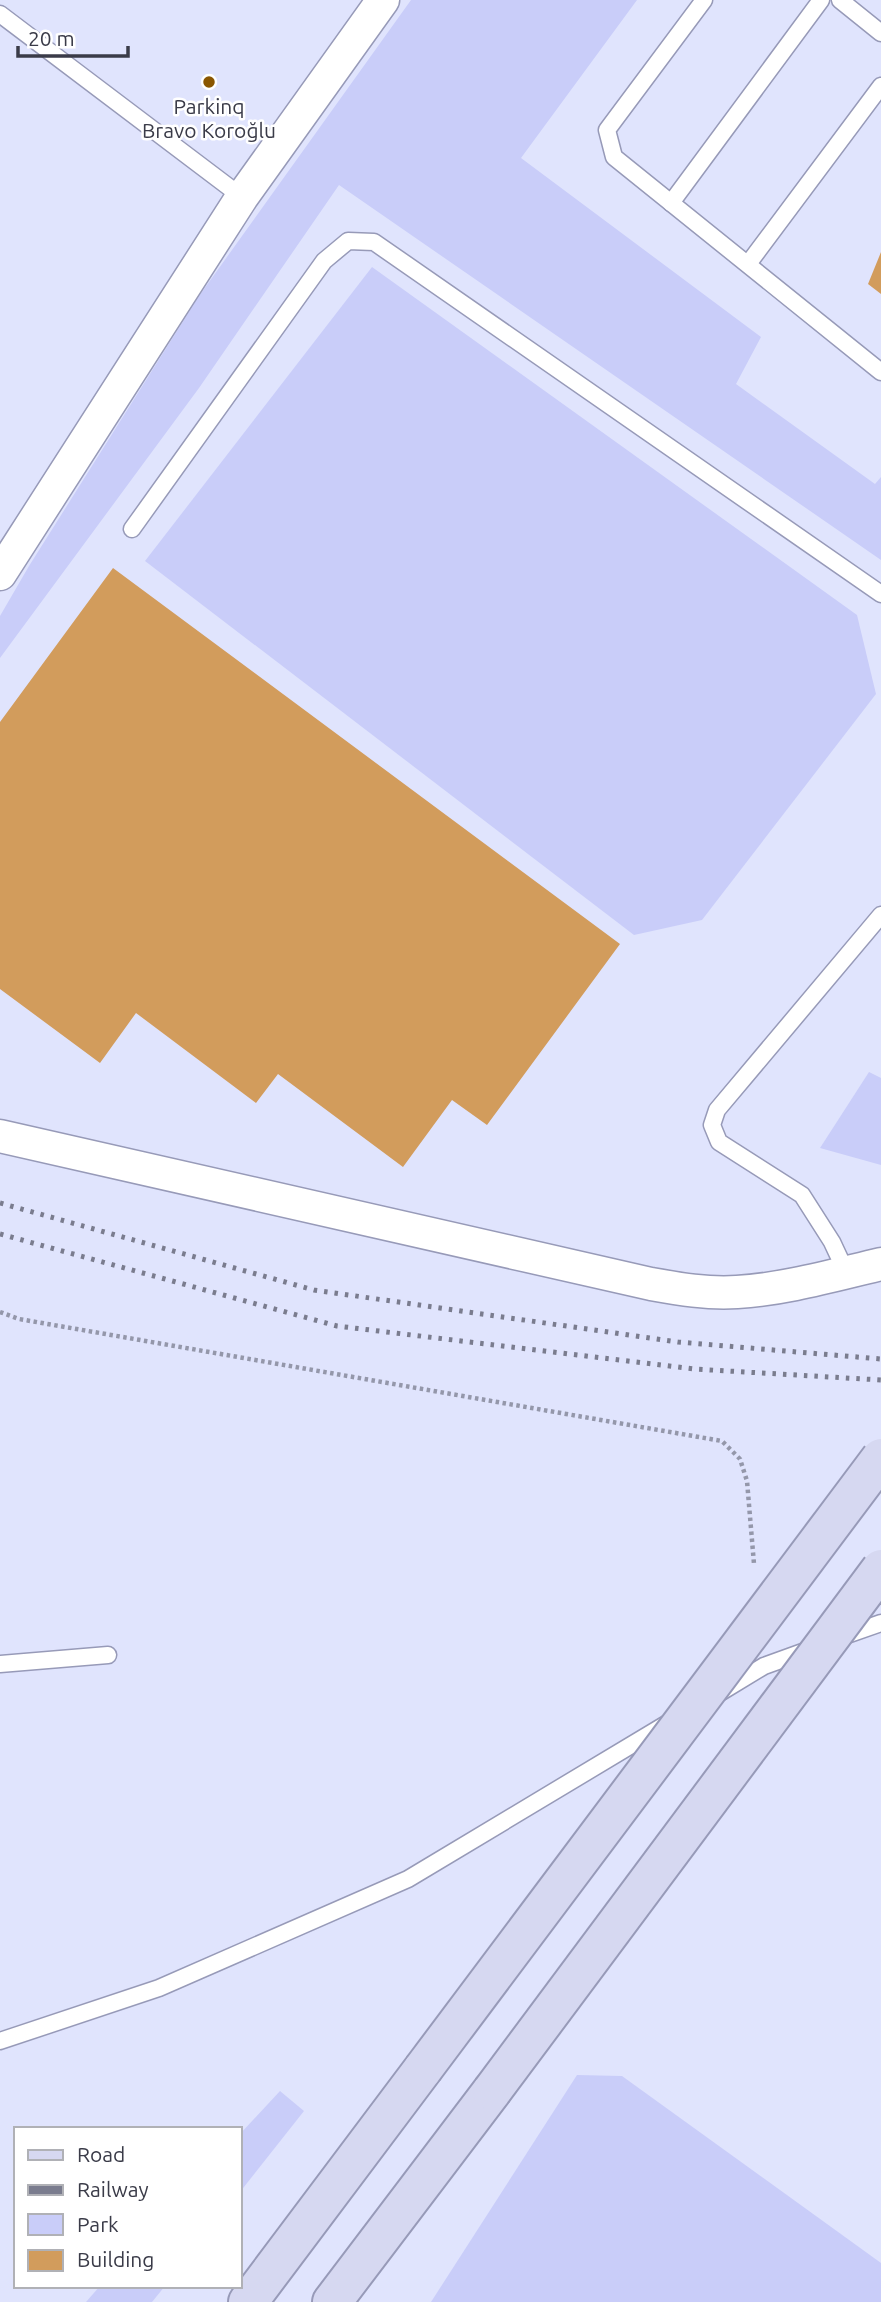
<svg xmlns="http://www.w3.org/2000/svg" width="881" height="2302" font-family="Ubuntu,sans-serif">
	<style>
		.green { fill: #c9cdf9 }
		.building { fill: #d29c5c }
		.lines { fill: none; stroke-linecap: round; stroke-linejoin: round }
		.service-casing { stroke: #979ab8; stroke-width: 19 }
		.minor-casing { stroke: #979ab8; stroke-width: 35 }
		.secondary-casing { stroke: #979ab8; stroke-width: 42 }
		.path { stroke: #9497aa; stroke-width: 4.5; stroke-dasharray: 3.5 3.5; stroke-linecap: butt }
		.service { stroke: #fff; stroke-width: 16 }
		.minor { stroke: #fff; stroke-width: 32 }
		.secondary { stroke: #d6d8f1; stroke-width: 38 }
		.rail { stroke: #7a7c8e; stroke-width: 5; stroke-dasharray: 3.5 7; stroke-linecap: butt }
		.secondary-bridge-casing { stroke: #979ab8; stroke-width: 42; stroke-linecap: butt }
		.secondary-bridge { stroke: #d6d8f1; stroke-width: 38 }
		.poi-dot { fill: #8a5601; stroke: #fff; stroke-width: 2.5 }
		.labels { text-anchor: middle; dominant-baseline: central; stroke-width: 5; stroke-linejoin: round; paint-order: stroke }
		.poi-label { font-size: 21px; fill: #3a3b48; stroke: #fff }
	</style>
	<rect width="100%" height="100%" fill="#e0e4fd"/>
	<g class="green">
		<path d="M411,0H637L521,158L761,337L736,384L875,484L881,477V560L339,185L199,388L0,658V616L29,566L199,296Z"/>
		<path d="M372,267L857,615L876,694L702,920L634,935L145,561Z"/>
		<path d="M869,1072L881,1078V1165L820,1148Z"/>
		<path d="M577,2075L622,2076L881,2263V2302H431Z"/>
		<path d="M280,2091L304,2111L240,2192V2134Z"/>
		<path d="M100,2286H165L152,2302H86Z"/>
	</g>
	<g class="building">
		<path d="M881,252V294L868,284Z"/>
		<path d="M113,568L620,944L487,1125L452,1100L403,1167L278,1074L256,1103L136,1013L100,1063L0,989V722Z"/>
	</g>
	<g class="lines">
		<defs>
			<g id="service">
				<path d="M704,0L607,130L614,157L881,372"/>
				<path d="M840,0L881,33"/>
				<path d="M0,14L242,197"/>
				<path d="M671,203L821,0"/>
				<path d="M748,264L881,86"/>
				<path d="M132,529L324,261L348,241L374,242L881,594"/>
				<path d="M846,1272L832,1242L802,1195L719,1142L712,1125L717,1110L881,915"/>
				<path d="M841,1637L881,1623"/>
				<path d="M0,1664L108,1655"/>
				<path d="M721,1692L764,1666L811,1649"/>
				<path d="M0,2041L159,1988L408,1879L668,1723"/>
			</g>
			<g id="minor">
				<path d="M0,574L242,197L383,0"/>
				<path d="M0,1136L651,1284C679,1289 708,1294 737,1292C786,1289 834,1275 881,1264"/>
			</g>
			<g id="secondary">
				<path d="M248,2302L423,2069"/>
				<path d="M332,2302L492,2091"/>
			</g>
		</defs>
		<use href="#service" class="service-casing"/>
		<use href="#minor" class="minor-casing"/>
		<use href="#secondary" class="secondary-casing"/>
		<path class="path" d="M0,1312L19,1319L722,1441L740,1459L747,1481L754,1564"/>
		<use href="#service" class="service"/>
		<use href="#minor" class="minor"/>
		<use href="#secondary" class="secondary"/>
		<g class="rail">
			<path d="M0,1203L314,1290L678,1342L881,1359"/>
			<path d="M0,1234L337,1326L694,1369L881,1380"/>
		</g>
		<defs>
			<g id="secondary-bridge">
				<path d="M423,2069L881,1458"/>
				<path d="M492,2091L881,1569"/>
			</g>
		</defs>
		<use href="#secondary-bridge" class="secondary-bridge-casing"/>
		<use href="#secondary-bridge" class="secondary-bridge"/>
	</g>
	<circle class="poi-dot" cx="209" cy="82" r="7"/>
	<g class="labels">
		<g class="poi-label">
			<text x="209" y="106">Parkinq<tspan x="209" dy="24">Bravo Koroğlu</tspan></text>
		</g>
	</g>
	<rect x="14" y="2127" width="228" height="161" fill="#ffffff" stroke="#b0b1b6" stroke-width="2"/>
	<rect x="28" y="2150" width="35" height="10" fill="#d6d8f1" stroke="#b0b1b6" stroke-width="2"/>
	<text x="77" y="2162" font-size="21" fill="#3a3b48">Road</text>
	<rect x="28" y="2185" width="35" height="10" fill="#7a7c8e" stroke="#b0b1b6" stroke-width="2"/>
	<text x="77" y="2197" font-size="21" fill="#3a3b48">Railway</text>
	<rect x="28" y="2214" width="35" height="21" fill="#c9cdf9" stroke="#b0b1b6" stroke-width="2"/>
	<text x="77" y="2232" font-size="21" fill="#3a3b48">Park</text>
	<rect x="28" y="2250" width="35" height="21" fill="#d29c5c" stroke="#b0b1b6" stroke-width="2"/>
	<text x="77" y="2267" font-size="21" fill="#3a3b48">Building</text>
	<path d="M18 46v10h110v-10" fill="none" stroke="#3a3b48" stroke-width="3.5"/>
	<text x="28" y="46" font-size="21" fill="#3a3b48" stroke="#ffffff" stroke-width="5" paint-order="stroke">20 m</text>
</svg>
